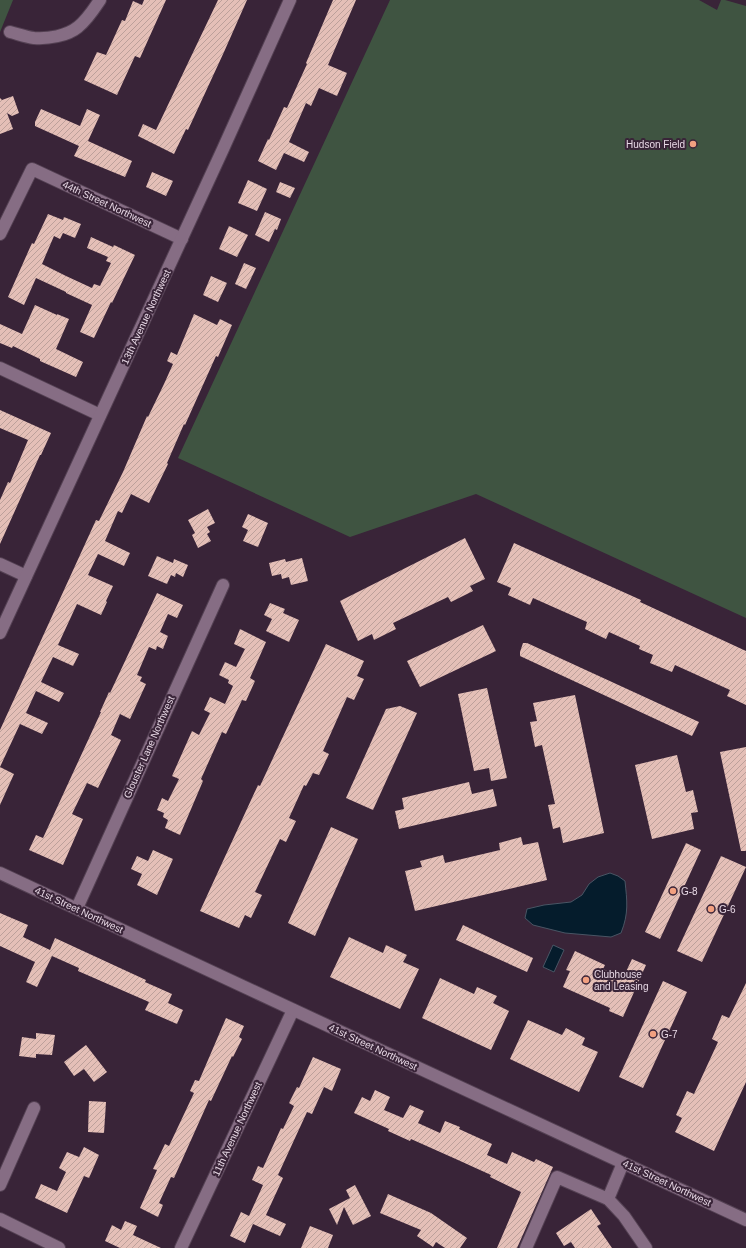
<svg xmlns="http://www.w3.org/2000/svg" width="746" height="1248" font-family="Helvetica,sans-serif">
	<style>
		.green { fill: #3f5441 }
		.water { fill: #051c2c; stroke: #495564 }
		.building { fill: url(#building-hatch) }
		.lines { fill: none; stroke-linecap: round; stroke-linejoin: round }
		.street-casing { stroke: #544153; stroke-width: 14 }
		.secondary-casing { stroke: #544153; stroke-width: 14 }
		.street { stroke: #866d84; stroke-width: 12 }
		.secondary { stroke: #866d84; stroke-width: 12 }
		.poi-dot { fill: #f2a080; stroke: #392438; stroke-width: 1.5 }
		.labels { text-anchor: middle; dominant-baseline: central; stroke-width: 4; stroke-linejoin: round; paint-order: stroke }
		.poi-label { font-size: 10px; fill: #e8d9e6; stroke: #392438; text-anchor: start }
		.street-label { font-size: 10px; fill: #e8d9e6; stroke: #392438 }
	</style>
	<defs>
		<pattern id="building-hatch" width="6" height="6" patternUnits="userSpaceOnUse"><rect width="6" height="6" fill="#e4bfb7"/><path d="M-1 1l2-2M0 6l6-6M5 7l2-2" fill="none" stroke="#bca09a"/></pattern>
	</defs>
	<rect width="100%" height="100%" fill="#392438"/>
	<g class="green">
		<path d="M0,0H13L0,32Z"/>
		<path d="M390,0H699L717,10L721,0H725L746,6V618L476,494L350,537L178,458Z"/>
	</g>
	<g class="water">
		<path d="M610,873L618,876L625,881C627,901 629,913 621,933L611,937L565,933L533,925L525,918L527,909L544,905L571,902L582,895L589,884L598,877Z"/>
		<path d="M553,945L564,950L554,972L543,967Z"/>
	</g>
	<g class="building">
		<path d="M144,0H166L140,58L135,56L117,95L84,80L97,52L106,55L122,20L125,21L133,1L142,5Z"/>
		<path d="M218,0H247L224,52L188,130L186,129L174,154L138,136L143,124L156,130Z"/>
		<path d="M333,0H356L328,65L347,73L337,96L319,88L311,106L306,103L289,142L309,152L304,162L284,153L276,170L258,161L268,139L269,140L284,107L287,108L307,64L306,63Z"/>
		<path d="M13,96L19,113L12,116L7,113L13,129L0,134V98L2,100Z"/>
		<path d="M41,109L80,126L87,109L100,115L88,141L132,161L125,177L74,156L79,146L35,126V122Z"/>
		<path d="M152,172L173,181L166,196L146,187Z"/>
		<path d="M248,180L267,189L257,211L238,203Z"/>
		<path d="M280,182L295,188L290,198L276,192Z"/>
		<path d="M265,212L281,219L277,230L275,229L269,242L255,235Z"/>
		<path d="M48,214L63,220L64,217L81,224L75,238L63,233L60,239L54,236L42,264L66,276L92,288L94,284L100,286L111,263L106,261L108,257L87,248L91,237L113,247L114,245L135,255L112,303L111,302L94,338L80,332L92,305L66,293V292L36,278L24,305L8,297L32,243L34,244Z"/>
		<path d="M229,226L248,235L237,257L219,249Z"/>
		<path d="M244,263L256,268L246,289L235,284Z"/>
		<path d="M211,276L227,283L218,302L203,295Z"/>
		<path d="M35,305L57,315V314L69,319L56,349L83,362L76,377L40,361V359L13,346L12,348L0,343V324L22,334Z"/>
		<path d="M194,314L217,325L220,319L232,325L218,357L216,356L185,425L184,424L167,463L168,464L149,503L131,494L122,513L118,511L105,541L130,553L124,566L98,554L88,575L113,586L106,601L107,602L101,615L77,604L58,645L79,654L73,666L53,657L41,682L64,693L59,702L36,691L26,713L48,723L42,734L20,724L0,767L14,774L0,805V730L96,520L99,521L123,472L147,416L148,417L164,384L173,364L167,361L171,352L177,355Z"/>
		<path d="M0,410L51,433L41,455H40L0,544V500L8,482L10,483L28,440L0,428Z"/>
		<path d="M208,509L215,523L207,527L210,532L207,534L211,541L198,548L192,535L195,533L188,520Z"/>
		<path d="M248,514L268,523L258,547L243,541L248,530L242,527Z"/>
		<path d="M465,538L485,579L470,586L473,591L451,602L448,597L393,623L396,629L374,640L372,634L358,641L340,601Z"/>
		<path d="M514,543L641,600L640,602L746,651V705L727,696L730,690L675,665L672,672L650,663L653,655L639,649L640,646L609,632L606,639L585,629L587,622L533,598L530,605L508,595L511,588L497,582Z"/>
		<path d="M157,556L173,563L174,559L188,565L183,577L176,573L175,577L171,575L167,584L148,576Z"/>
		<path d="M302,558L308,581L291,585L289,577L282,579L281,574L272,576L269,563L285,559L286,562Z"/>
		<path d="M157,593L183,605L177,618L168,614L160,632L168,636L163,649L157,646L156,650L149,647L137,675L142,677L140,681L146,684L130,719L120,714L111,735L121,740L98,788L87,783L72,814L83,819L63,865L29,850L36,835L43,838L101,712H100L109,692L110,693Z"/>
		<path d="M270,603L285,609L283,613L299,620L289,642L266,631L272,619L264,615Z"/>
		<path d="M483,625L496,651L420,687L407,661Z"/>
		<path d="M240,629L266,642L250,678L255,681L246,701L242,700L226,734L222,732L201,779L203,781L180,835L165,828L168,820L163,817L164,813L157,810L162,798L168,801L179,779L172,776L192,731L199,735L210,713L204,710L210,697L225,704L233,686L228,683L229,680L219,675L225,662L236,667L245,649L234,644Z"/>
		<path d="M523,643H527L699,722L692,736L520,656V652Z"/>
		<path d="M326,644L364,661L357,676L364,679L354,700L347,697L323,751L329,754L319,775L313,773L306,786L304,785L289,818L296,821L286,842L280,839L255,892L262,895L251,918L245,915L239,928L200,911L258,785L260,786Z"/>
		<path d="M487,688L507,778L491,781L489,768L474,771L458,694Z"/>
		<path d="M575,695L604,833L563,843L560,827L553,829L548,805L555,804L542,745L535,747L530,722L537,721L533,703Z"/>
		<path d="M400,706L417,713L373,810L346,798L386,709Z"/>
		<path d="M746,747V851H741L720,752Z"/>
		<path d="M677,755L686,792L693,790L698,812L691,813L694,829L652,839L635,765Z"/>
		<path d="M469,782L472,794L493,789L497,806L399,829L395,811L404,809L402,798Z"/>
		<path d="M331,827L358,839L315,936L288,923Z"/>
		<path d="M521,837L523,845L538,842L547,880L415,911L405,871L422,867L420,861L443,855L445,863L500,850L499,843Z"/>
		<path d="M686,843L701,850L660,939L645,932Z"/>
		<path d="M153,850L173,859L157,895L137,885L142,874L131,869L137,856L148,861Z"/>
		<path d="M721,856L746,867L702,962L677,951Z"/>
		<path d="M0,913L28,925L23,937L50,950L55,938L146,980L145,982L172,994L168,1003L183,1010L177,1024L145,1010L149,1002L78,971L79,968L52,956L37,987L26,982L35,962L0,946Z"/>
		<path d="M463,925L533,958L527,972L456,940Z"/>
		<path d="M349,937L383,953L386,945L407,955L403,962L419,969L400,1009L330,977Z"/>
		<path d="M575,951L605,965L603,969L623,978L632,959L646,965L623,1017L609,1011L610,1008L563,987L570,971L566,970Z"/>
		<path d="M440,978L474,994L477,987L497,996L493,1003L509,1011L491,1050L422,1018Z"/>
		<path d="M663,981L687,992L643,1088L619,1077Z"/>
		<path d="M746,983V1082L714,1151L675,1132L682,1118L676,1115L687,1091L694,1094L718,1042L712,1039L722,1015L729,1018Z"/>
		<path d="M226,1018L244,1026L239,1037L242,1039L233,1057L232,1056L211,1101L209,1100L174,1178L171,1177L159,1203L163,1205L158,1217L140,1208L157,1170L153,1169L165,1144L169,1146L194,1093L190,1091L195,1080L199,1081Z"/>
		<path d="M528,1020L562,1035L566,1028L585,1038L582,1045L598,1052L579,1092L510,1059Z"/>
		<path d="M36,1033L55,1035L52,1055L36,1054V1058L19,1056L22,1037L36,1039Z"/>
		<path d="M86,1045L107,1072L94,1082L84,1069L74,1076L64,1062Z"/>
		<path d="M313,1057L341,1069L332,1091L324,1087L312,1114L307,1112L278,1175L283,1178L266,1215L286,1224L280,1236L253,1224L245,1243L230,1236L241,1212L249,1216L263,1185L252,1180L258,1166L263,1168L281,1128L283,1129L294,1106L289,1103L297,1087L299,1088Z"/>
		<path d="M375,1090L390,1097L384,1110L403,1118L410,1105L424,1111L418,1123L440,1133L445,1121L460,1127L459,1129L492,1144L487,1155L507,1164L512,1152L534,1162L536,1159L553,1167L517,1248H497L521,1192L490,1177L491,1175L458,1160L411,1139L410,1141L388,1131L389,1129L354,1113L362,1097L370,1101Z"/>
		<path d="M89,1101L106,1102L104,1133L88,1132Z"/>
		<path d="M84,1147L99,1155L89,1178L84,1176L67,1213L35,1198L41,1184L57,1191L66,1172L59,1168L67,1152L79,1157Z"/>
		<path d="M355,1185L371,1216L353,1225L344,1207L337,1225L329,1209L350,1198L346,1190Z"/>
		<path d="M388,1194L431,1213L467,1238L460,1248H445L436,1242L433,1247L417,1236L421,1230L380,1213Z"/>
		<path d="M591,1209L601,1224L597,1226L612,1248H575L571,1242L564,1246L556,1233Z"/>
		<path d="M125,1221L137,1226L133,1235L161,1248H120L105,1241L112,1225L121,1230Z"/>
		<path d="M310,1226L333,1235L328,1248H301Z"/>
	</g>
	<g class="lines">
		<defs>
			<g id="street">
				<path d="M10,32C18,34 26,37 34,38C48,39 67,36 78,27C87,20 94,9 100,0"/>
				<path d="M0,234L32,169L182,239"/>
				<path d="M0,368L100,415"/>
				<path d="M0,564L26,576"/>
				<path d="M77,908L223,585"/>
				<path d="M0,1185L34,1108"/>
				<path d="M608,1199L623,1163"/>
				<path d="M0,1219L59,1248"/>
				<path d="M181,1248L293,1010"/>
				<path d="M526,1248L557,1177L608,1199L624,1216L646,1248"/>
			</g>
			<g id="secondary">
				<path d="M0,633L223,149L290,0"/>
				<path d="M0,873L296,1011L746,1220"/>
			</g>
		</defs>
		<use href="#street" class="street-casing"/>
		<use href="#secondary" class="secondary-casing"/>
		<use href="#street" class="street"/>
		<use href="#secondary" class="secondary"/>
	</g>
	<g class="poi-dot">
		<circle cx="693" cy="144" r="4"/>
		<circle cx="673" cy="891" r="4"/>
		<circle cx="711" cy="909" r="4"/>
		<circle cx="586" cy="980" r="4"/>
		<circle cx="653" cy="1034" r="4"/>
	</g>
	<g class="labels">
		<g class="poi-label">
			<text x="685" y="144" text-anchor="end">Hudson Field</text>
			<text x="681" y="891">G-8</text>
			<text x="719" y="909">G-6</text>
			<text x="594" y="974">Clubhouse<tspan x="594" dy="12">and Leasing</tspan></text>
			<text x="661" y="1034">G-7</text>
		</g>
		<g class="street-label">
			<text transform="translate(107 204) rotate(25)">44th Street Northwest</text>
			<text transform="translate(146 317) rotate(-65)">13th Avenue Northwest</text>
			<text transform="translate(149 747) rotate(-66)">Glouster Lane Northwest</text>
			<text transform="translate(79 910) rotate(25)">41st Street Northwest</text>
			<text transform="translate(373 1047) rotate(25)">41st Street Northwest</text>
			<text transform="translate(237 1129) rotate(-65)">11th Avenue Northwest</text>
			<text transform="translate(667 1183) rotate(25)">41st Street Northwest</text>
		</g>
	</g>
</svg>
